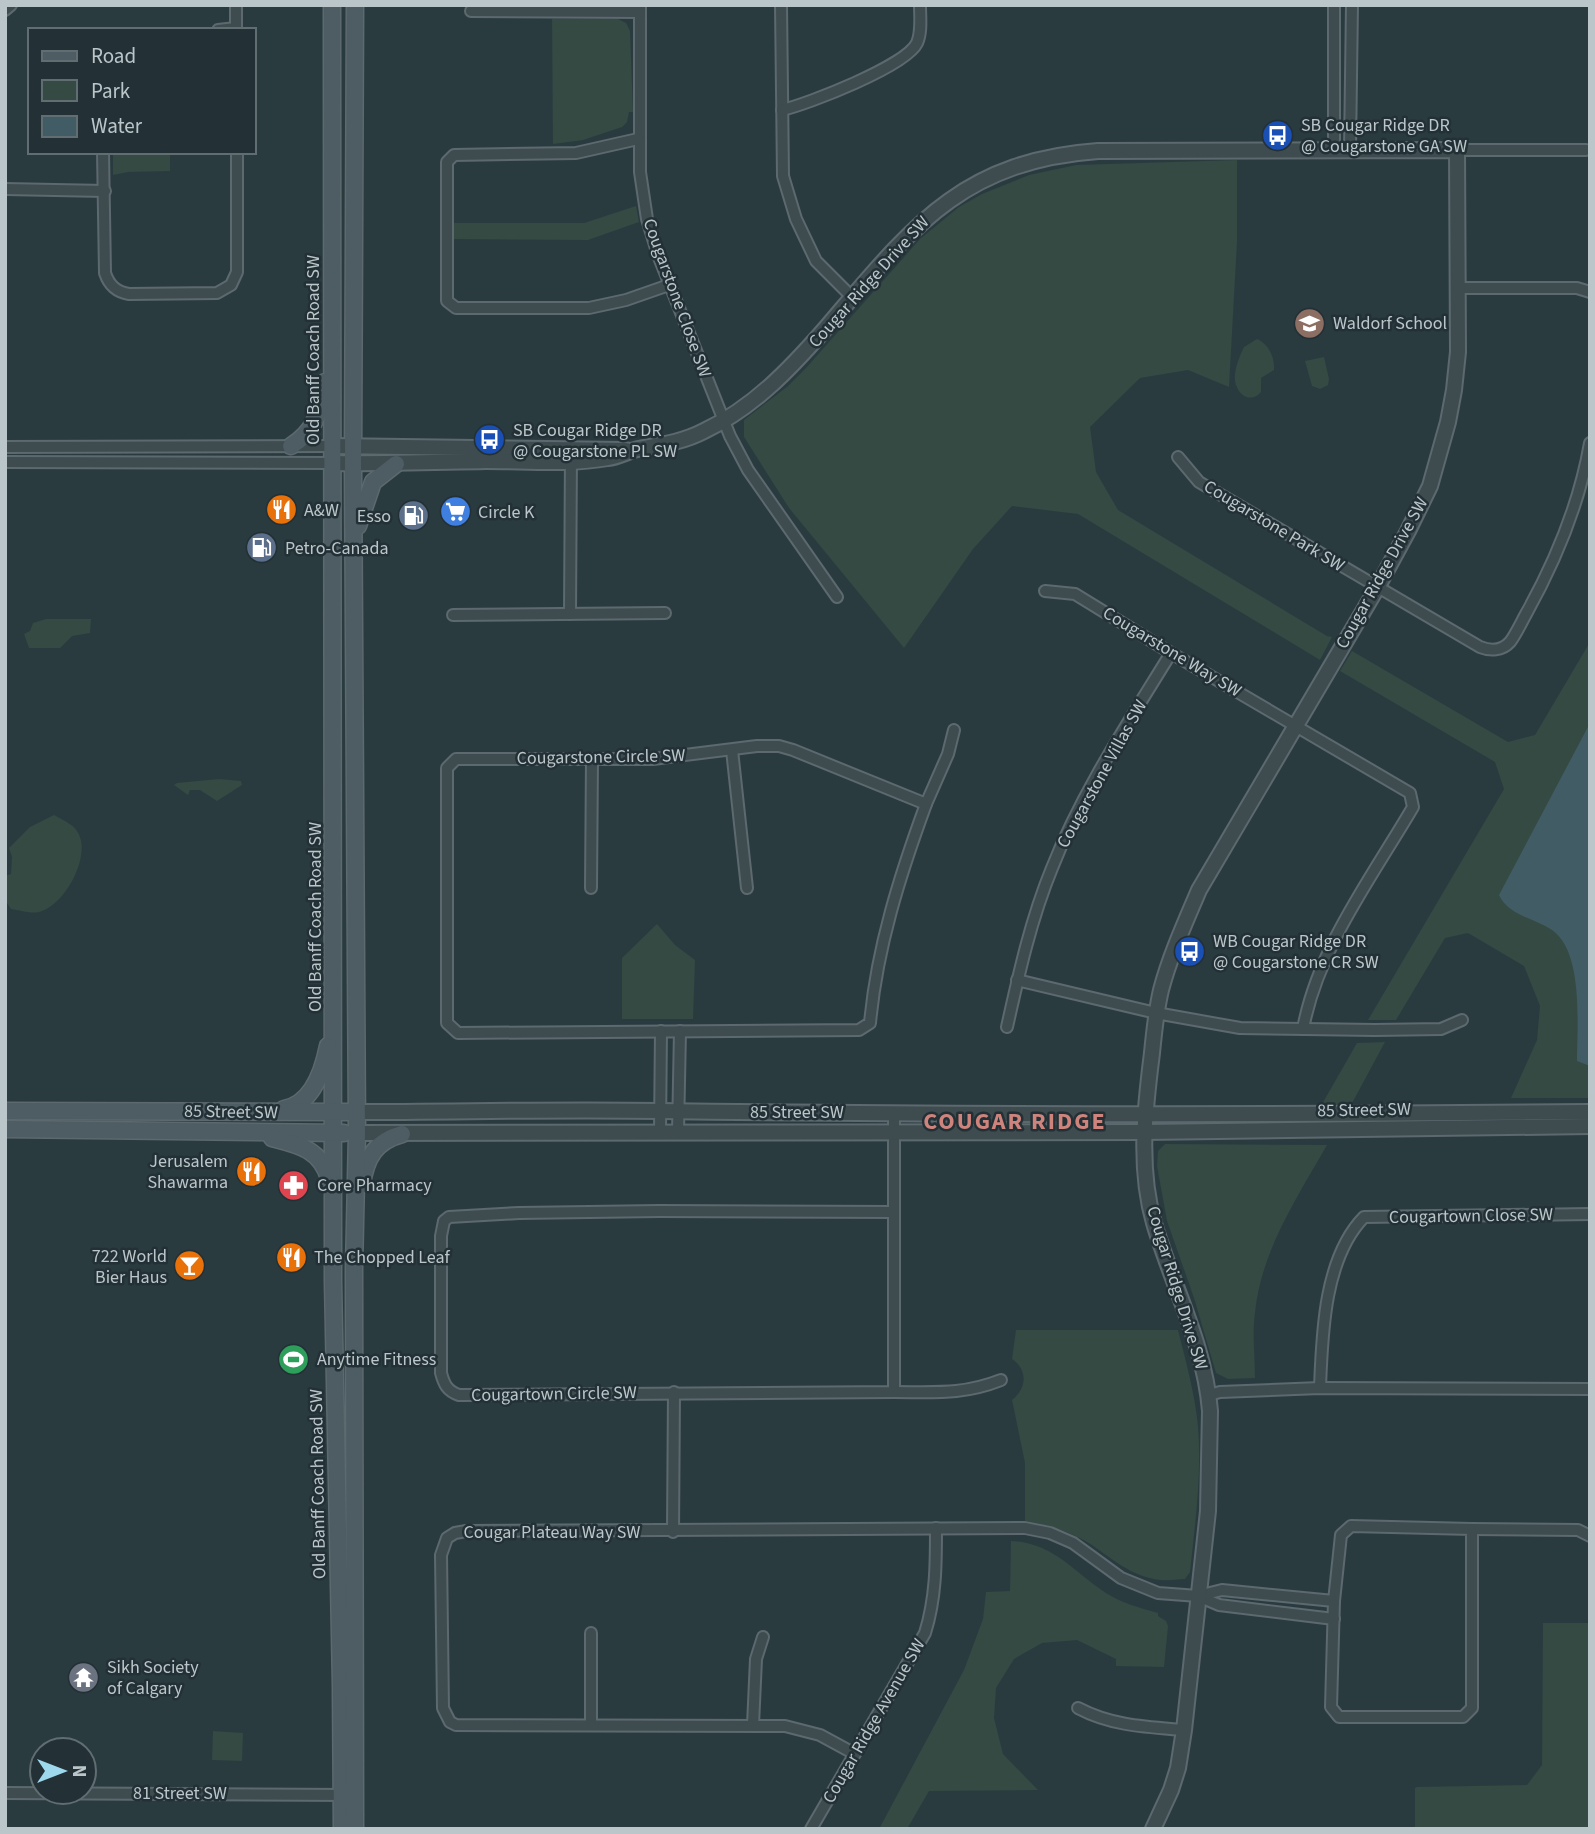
<svg xmlns="http://www.w3.org/2000/svg" width="1595" height="1834" font-family="'Source Sans 3',sans-serif">
	<style>
		.green { fill: #344a43 }
		.water { fill: #415c65 }
		.lines { fill: none; stroke-linecap: round; stroke-linejoin: round }
		.minor-casing { stroke: #5c696e; stroke-width: 14 }
		.tertiary-casing { stroke: #5c696e; stroke-width: 18 }
		.secondary-casing { stroke: #5c696e; stroke-width: 19 }
		.minor { stroke: #3e4c50; stroke-width: 10 }
		.tertiary { stroke: #3e4c50; stroke-width: 14 }
		.secondary { stroke: #4d5d63; stroke-width: 16 }
		.labels { text-anchor: middle; dominant-baseline: central; stroke-width: 5; stroke-linejoin: round; paint-order: stroke }
		.poi-label { font-size: 18px; fill: #bbc6ca; stroke: #233136; text-anchor: start }
		.street-label { font-size: 18px; fill: #bbc6ca; stroke: #233136 }
		.district-label { font-size: 24px; font-weight: bold; letter-spacing: 2px; fill: #ce847d; stroke: #233136 }
	</style>
	<rect width="100%" height="100%" fill="#2a3b40"/>
	<g class="green">
		<path d="M552,19H618L626,23L630,31L633,112H629L627,122L622,127L583,140L553,144Z"/>
		<path d="M113,152H170V171L128,172L113,175Z"/>
		<path d="M1237,160V242L1229,387L1188,370L1140,378L1090,427L1096,472L1118,510L1327,636L1332,637L1320,660L1078,514L1012,506L973,549L904,648L789,508L744,437V420L788,386L806,368L920,239L959,207L982,194L1029,175L1076,165Z"/>
		<path d="M636,206L639,222L588,240L454,239L453,223H584Z"/>
		<path d="M1257,339C1269,344 1275,358 1274,370L1261,378V392C1253,402 1240,398 1236,385C1232,374 1239,357 1244,347Z"/>
		<path d="M1324,357L1329,379L1328,385L1320,389L1312,386L1305,361Z"/>
		<path d="M46,619H91L90,633L72,636L60,648H29L24,634L30,631L33,623Z"/>
		<path d="M1590,642V1098H1511L1537,1040L1540,1006L1524,966L1468,933L1445,938L1396,1020H1368L1504,789L1495,762L1340,671L1352,651L1508,742L1535,735Z"/>
		<path d="M219,779L241,781L242,785L217,801L200,790H190L188,795L174,785L177,783Z"/>
		<path d="M54,815C61,819 73,824 77,831C93,854 65,906 39,912C31,914 19,910 11,909L5,900V876L11,874L12,857L9,848L30,827Z"/>
		<path d="M657,924L675,945L695,960L693,1019H622V958Z"/>
		<path d="M1385,1042L1351,1105L1322,1104L1357,1043Z"/>
		<path d="M1165,1144L1327,1145C1297,1198 1261,1251 1255,1313C1252,1334 1255,1357 1255,1378L1228,1379L1216,1373L1194,1298L1167,1221L1157,1166L1158,1151Z"/>
		<path d="M1016,1330H1178C1186,1362 1195,1394 1198,1426C1202,1475 1195,1524 1190,1572L1185,1579C1174,1579 1169,1582 1154,1579C1129,1574 1112,1559 1092,1545C1071,1532 1049,1525 1025,1521V1463L1012,1400C1027,1388 1028,1370 1012,1359Z"/>
		<path d="M1011,1541C1054,1543 1072,1571 1106,1593C1122,1603 1140,1608 1158,1613V1616L1166,1621L1168,1626L1164,1667L1116,1666V1659L1077,1640L1042,1643L1014,1659L996,1688L994,1718L1003,1754L1038,1790L929,1791L907,1829H879L964,1670L983,1619L986,1592L1010,1591Z"/>
		<path d="M1543,1623H1590V1829H1415V1788L1417,1787L1527,1785L1542,1765Z"/>
		<path d="M213,1731L243,1733L242,1761L212,1760Z"/>
	</g>
	<path class="water" d="M1590,723V1066L1577,1061C1577,1027 1584,952 1552,930C1534,918 1509,916 1499,895Z"/>
	<g class="lines">
		<defs>
			<g id="minor">
				<path d="M236,5V30"/>
				<path d="M640,5V172L647,219L658,255L730,436L748,470L837,597"/>
				<path d="M781,5L783,176L796,219L816,261L852,297"/>
				<path d="M1334,5V149"/>
				<path d="M5,10L11,5"/>
				<path d="M471,11L640,12"/>
				<path d="M218,30L236,28"/>
				<path d="M782,110C808,104 906,66 917,43C922,32 920,17 920,5"/>
				<path d="M638,139L576,153L454,155L447,162V301L456,308H589L626,300L669,285"/>
				<path d="M1350,149L1352,5"/>
				<path d="M1457,150H1586"/>
				<path d="M103,152L105,273C109,285 116,292 129,294L217,293L231,285L237,272V152"/>
				<path d="M5,189L105,191"/>
				<path d="M1458,288H1577L1590,292"/>
				<path d="M5,447L332,446"/>
				<path d="M1178,457L1199,482L1480,647C1490,651 1502,651 1510,642C1516,634 1521,623 1526,614C1555,562 1580,501 1590,443"/>
				<path d="M5,462L332,463"/>
				<path d="M1045,591L1075,594L1171,653L1410,793L1413,807C1372,877 1318,948 1303,1029"/>
				<path d="M570,614L571,454"/>
				<path d="M453,615L665,613"/>
				<path d="M757,746H779L793,750L926,804C900,875 877,947 870,1023L859,1030L458,1033L447,1023V768L456,759H653Z"/>
				<path d="M732,750L747,888"/>
				<path d="M926,804L948,754L954,730"/>
				<path d="M591,888L592,760"/>
				<path d="M1017,980L1156,1013L1240,1028L1375,1030L1441,1029L1462,1020"/>
				<path d="M1007,1027C1019,973 1031,919 1052,868C1082,792 1128,723 1171,653"/>
				<path d="M894,1114V1392L459,1395C447,1391 444,1384 441,1373V1236L444,1221L449,1217L519,1213L659,1211L894,1212"/>
				<path d="M660,1131L661,1031"/>
				<path d="M678,1132L680,1031"/>
				<path d="M1320,1388C1322,1334 1324,1258 1364,1217L1590,1214"/>
				<path d="M894,1392C935,1392 963,1395 1001,1380"/>
				<path d="M1209,1395L1220,1392L1320,1388L1590,1389"/>
				<path d="M1351,1526L1472,1529V1708L1463,1717H1339L1331,1707L1334,1601L1341,1535Z"/>
				<path d="M1472,1529L1578,1530L1590,1536"/>
				<path d="M673,1532L674,1392"/>
				<path d="M1198,1596L1219,1605L1334,1619"/>
				<path d="M591,1633V1725"/>
				<path d="M1078,1708C1112,1726 1147,1727 1184,1730"/>
				<path d="M753,1725L756,1659L763,1637"/>
				<path d="M855,1754L820,1735L785,1726L456,1725L450,1722L443,1708L441,1555L447,1538L455,1533L466,1531L1025,1528L1050,1533L1073,1543L1121,1578L1158,1593L1198,1596L1222,1590L1334,1601"/>
				<path d="M5,1793L348,1795"/>
				<path d="M811,1829L925,1633C936,1598 936,1564 936,1528"/>
			</g>
			<g id="tertiary">
				<path d="M332,446L626,450"/>
				<path d="M332,463C383,464 435,462 486,461C527,461 568,465 608,458C618,457 628,451 638,449C661,445 683,442 704,431C753,408 790,369 825,329C909,231 959,161 1098,151L1457,150L1458,352L1454,390L1448,422L1430,486L1408,531L1377,588L1199,890C1185,923 1170,956 1161,990C1156,1011 1154,1032 1152,1053C1145,1108 1138,1168 1154,1223C1172,1285 1205,1345 1210,1411L1208,1511L1184,1730L1178,1768L1171,1790L1153,1829"/>
				<path d="M356,1112C458,1112 559,1109 660,1111C970,1115 1280,1115 1590,1112"/>
				<path d="M357,1133L1145,1132L1590,1126"/>
			</g>
			<g id="secondary">
				<path d="M332,5L333,1281L341,1686L342,1829"/>
				<path d="M291,446C317,430 319,411 325,382"/>
				<path d="M358,526L373,482L396,464"/>
				<path d="M284,1109C312,1104 323,1071 328,1046"/>
				<path d="M5,1111L356,1112"/>
				<path d="M5,1129L344,1133"/>
				<path d="M272,1138C299,1145 320,1149 329,1178"/>
				<path d="M362,1184C366,1157 376,1141 402,1134"/>
				<path d="M355,1829L354,1269L357,1133L353,464L355,5"/>
			</g>
		</defs>
		<use href="#minor" class="minor-casing"/>
		<use href="#tertiary" class="tertiary-casing"/>
		<use href="#secondary" class="secondary-casing"/>
		<use href="#minor" class="minor"/>
		<use href="#tertiary" class="tertiary"/>
		<use href="#secondary" class="secondary"/>
	</g>
	<defs>
		<symbol id="bus-disc" viewBox="-11 -11 22 22"><circle r="9.5" fill="#1a4fb4" stroke="#233136"/><path d="M-5-6H5V4H4V6H2V4H-2V6H-4V4H-5ZM-3.5-4V0h7V-4ZM-3.5 1.2v1.5H-2V1.2ZM2 1.2v1.5H3.5V1.2Z" fill="#fff"/></symbol>
		<symbol id="school-disc" viewBox="-11 -11 22 22"><circle r="9.5" fill="#8d6e63" stroke="#233136"/><path d="M0-5L7-2L0 1L-7-2ZM-4 1L0 2.5L4 1V4Q0 6-4 4Z" fill="#fff"/></symbol>
		<symbol id="restaurant-disc" viewBox="-11 -11 22 22"><circle r="9.5" fill="#e8710a" stroke="#233136"/><path d="M-5-6h1v4h1v-4h1v4h1v-4h1v5L-1.5 .5V6h-2V.5L-5-1ZM5-6V6H3V1.5H1.5Q1.5-4 5-6Z" fill="#fff"/></symbol>
		<symbol id="supermarket-disc" viewBox="-11 -11 22 22"><circle r="9.5" fill="#3f7fe0" stroke="#233136"/><path d="M-6-5.5h2.5l.6 2H6L4.5 2H-2.5L-4.4-4H-6ZM-1.5 3.2a1.3 1.3 0 1 0 .1 0ZM3 3.2a1.3 1.3 0 1 0 .1 0Z" fill="#fff"/></symbol>
		<symbol id="fuel-disc" viewBox="-11 -11 22 22"><circle r="9.5" fill="#5c6f8a" stroke="#233136"/><path d="M-5.5-6h7V0h2V4h1.3V-2.5L3-4.5l.8-.8L6-3V5H2.5V1h-1V6h-7ZM-4.2-4.7v3.2H.2V-4.7Z" fill="#fff"/></symbol>
		<symbol id="pharmacy-disc" viewBox="-11 -11 22 22"><circle r="9.5" fill="#e0444e" stroke="#233136"/><path d="M-2-6h4v4h4v4h-4v4h-4v-4h-4v-4h4Z" fill="#fff"/></symbol>
		<symbol id="bar-disc" viewBox="-11 -11 22 22"><circle r="9.5" fill="#e8710a" stroke="#233136"/><path d="M-6-5H6L.8 .8V4.5H3.5V6h-7V4.5H-.8V.8Z" fill="#fff"/></symbol>
		<symbol id="stadium-disc" viewBox="-11 -11 22 22"><circle r="9.5" fill="#2e9e5b" stroke="#233136"/><path d="M0-5a6.5 5 0 1 0 0 10a6.5 5 0 1 0 0-10ZM-3.5-1.8h7v3.6h-7Z" fill="#fff"/></symbol>
		<symbol id="temple-disc" viewBox="-11 -11 22 22"><circle r="9.5" fill="#6b7280" stroke="#233136"/><path d="M0-6L5-2H3V0L6.5 2.5H4V6H1.5V3h-3V6H-4V2.5H-6.5L-3 0V-2H-5Z" fill="#fff"/></symbol>
	</defs>
	<g fill-rule="evenodd">
		<use href="#bus-disc" x="1260" y="118" width="35" height="35"/>
		<use href="#school-disc" x="1292" y="306" width="35" height="35"/>
		<use href="#bus-disc" x="472" y="422" width="35" height="35"/>
		<use href="#restaurant-disc" x="264" y="492" width="35" height="35"/>
		<use href="#supermarket-disc" x="438" y="494" width="35" height="35"/>
		<use href="#fuel-disc" x="396" y="498" width="35" height="35"/>
		<use href="#fuel-disc" x="244" y="530" width="35" height="35"/>
		<use href="#bus-disc" x="1172" y="934" width="35" height="35"/>
		<use href="#restaurant-disc" x="234" y="1154" width="35" height="35"/>
		<use href="#pharmacy-disc" x="276" y="1168" width="35" height="35"/>
		<use href="#restaurant-disc" x="274" y="1240" width="35" height="35"/>
		<use href="#bar-disc" x="172" y="1248" width="35" height="35"/>
		<use href="#stadium-disc" x="276" y="1342" width="35" height="35"/>
		<use href="#temple-disc" x="66" y="1660" width="35" height="35"/>
	</g>
	<g class="labels">
		<g class="poi-label">
			<text x="1301" y="125">SB Cougar Ridge DR<tspan x="1301" dy="21">@ Cougarstone GA SW</tspan></text>
			<text x="1333" y="323">Waldorf School</text>
			<text x="513" y="430">SB Cougar Ridge DR<tspan x="513" dy="21">@ Cougarstone PL SW</tspan></text>
			<text x="304" y="510">A&amp;W</text>
			<text x="478" y="512">Circle K</text>
			<text x="391" y="516" text-anchor="end">Esso</text>
			<text x="285" y="548">Petro-Canada</text>
			<text x="1213" y="941">WB Cougar Ridge DR<tspan x="1213" dy="21">@ Cougarstone CR SW</tspan></text>
			<text x="228" y="1161" text-anchor="end">Jerusalem<tspan x="228" dy="21">Shawarma</tspan></text>
			<text x="317" y="1185">Core Pharmacy</text>
			<text x="167" y="1256" text-anchor="end">722 World<tspan x="167" dy="21">Bier Haus</tspan></text>
			<text x="314" y="1257">The Chopped Leaf</text>
			<text x="317" y="1359">Anytime Fitness</text>
			<text x="107" y="1667">Sikh Society<tspan x="107" dy="21">of Calgary</tspan></text>
		</g>
		<g class="street-label">
			<text transform="translate(869 282) rotate(-48)">Cougar Ridge Drive SW</text>
			<text transform="translate(677 298) rotate(70)">Cougarstone Close SW</text>
			<text transform="translate(313 350) rotate(-90)">Old Banff Coach Road SW</text>
			<text transform="translate(1274 526) rotate(31)">Cougarstone Park SW</text>
			<text transform="translate(1382 573) rotate(-61)">Cougar Ridge Drive SW</text>
			<text transform="translate(1172 652) rotate(31)">Cougarstone Way SW</text>
			<text transform="translate(601 757) rotate(-1)">Cougarstone Circle SW</text>
			<text transform="translate(1102 774) rotate(-61)">Cougarstone Villas SW</text>
			<text transform="translate(315 917) rotate(-90)">Old Banff Coach Road SW</text>
			<text transform="translate(1364 1110) rotate(-1)">85 Street SW</text>
			<text transform="translate(231 1112) rotate(1)">85 Street SW</text>
			<text x="797" y="1112">85 Street SW</text>
			<text transform="translate(1471 1216) rotate(-1)">Cougartown Close SW</text>
			<text transform="translate(1177 1288) rotate(73)">Cougar Ridge Drive SW</text>
			<text transform="translate(554 1394) rotate(-1)">Cougartown Circle SW</text>
			<text transform="translate(318 1484) rotate(-91)">Old Banff Coach Road SW</text>
			<text x="552" y="1532">Cougar Plateau Way SW</text>
			<text transform="translate(874 1721) rotate(-60)">Cougar Ridge Avenue SW</text>
			<text x="180" y="1793">81 Street SW</text>
		</g>
		<g class="district-label">
			<text x="1015" y="1121">COUGAR RIDGE</text>
		</g>
	</g>
	<rect width="1595" height="1834" fill="none" stroke="#bbc6ca" stroke-width="14"/>
	<rect x="28" y="28" width="228" height="126" fill="#233136" stroke="#606d71" stroke-width="2"/>
	<rect x="42" y="51" width="35" height="10" fill="#4d5d63" stroke="#606d71" stroke-width="2"/>
	<text x="91" y="63" font-size="21" fill="#bbc6ca">Road</text>
	<rect x="42" y="80" width="35" height="21" fill="#344a43" stroke="#606d71" stroke-width="2"/>
	<text x="91" y="98" font-size="21" fill="#bbc6ca">Park</text>
	<rect x="42" y="116" width="35" height="21" fill="#415c65" stroke="#606d71" stroke-width="2"/>
	<text x="91" y="133" font-size="21" fill="#bbc6ca">Water</text>
	<g transform="translate(63 1771) rotate(90)"><circle r="33" fill="#233136" stroke="#606d71" stroke-width="2"/>
	<path d="M0-5L12 26L0 18L-12 26Z" fill="#9ed8ed"/>
	<text y="-10" font-size="19" font-weight="bold" text-anchor="middle" fill="#bbc6ca">N</text>
	</g>
</svg>
